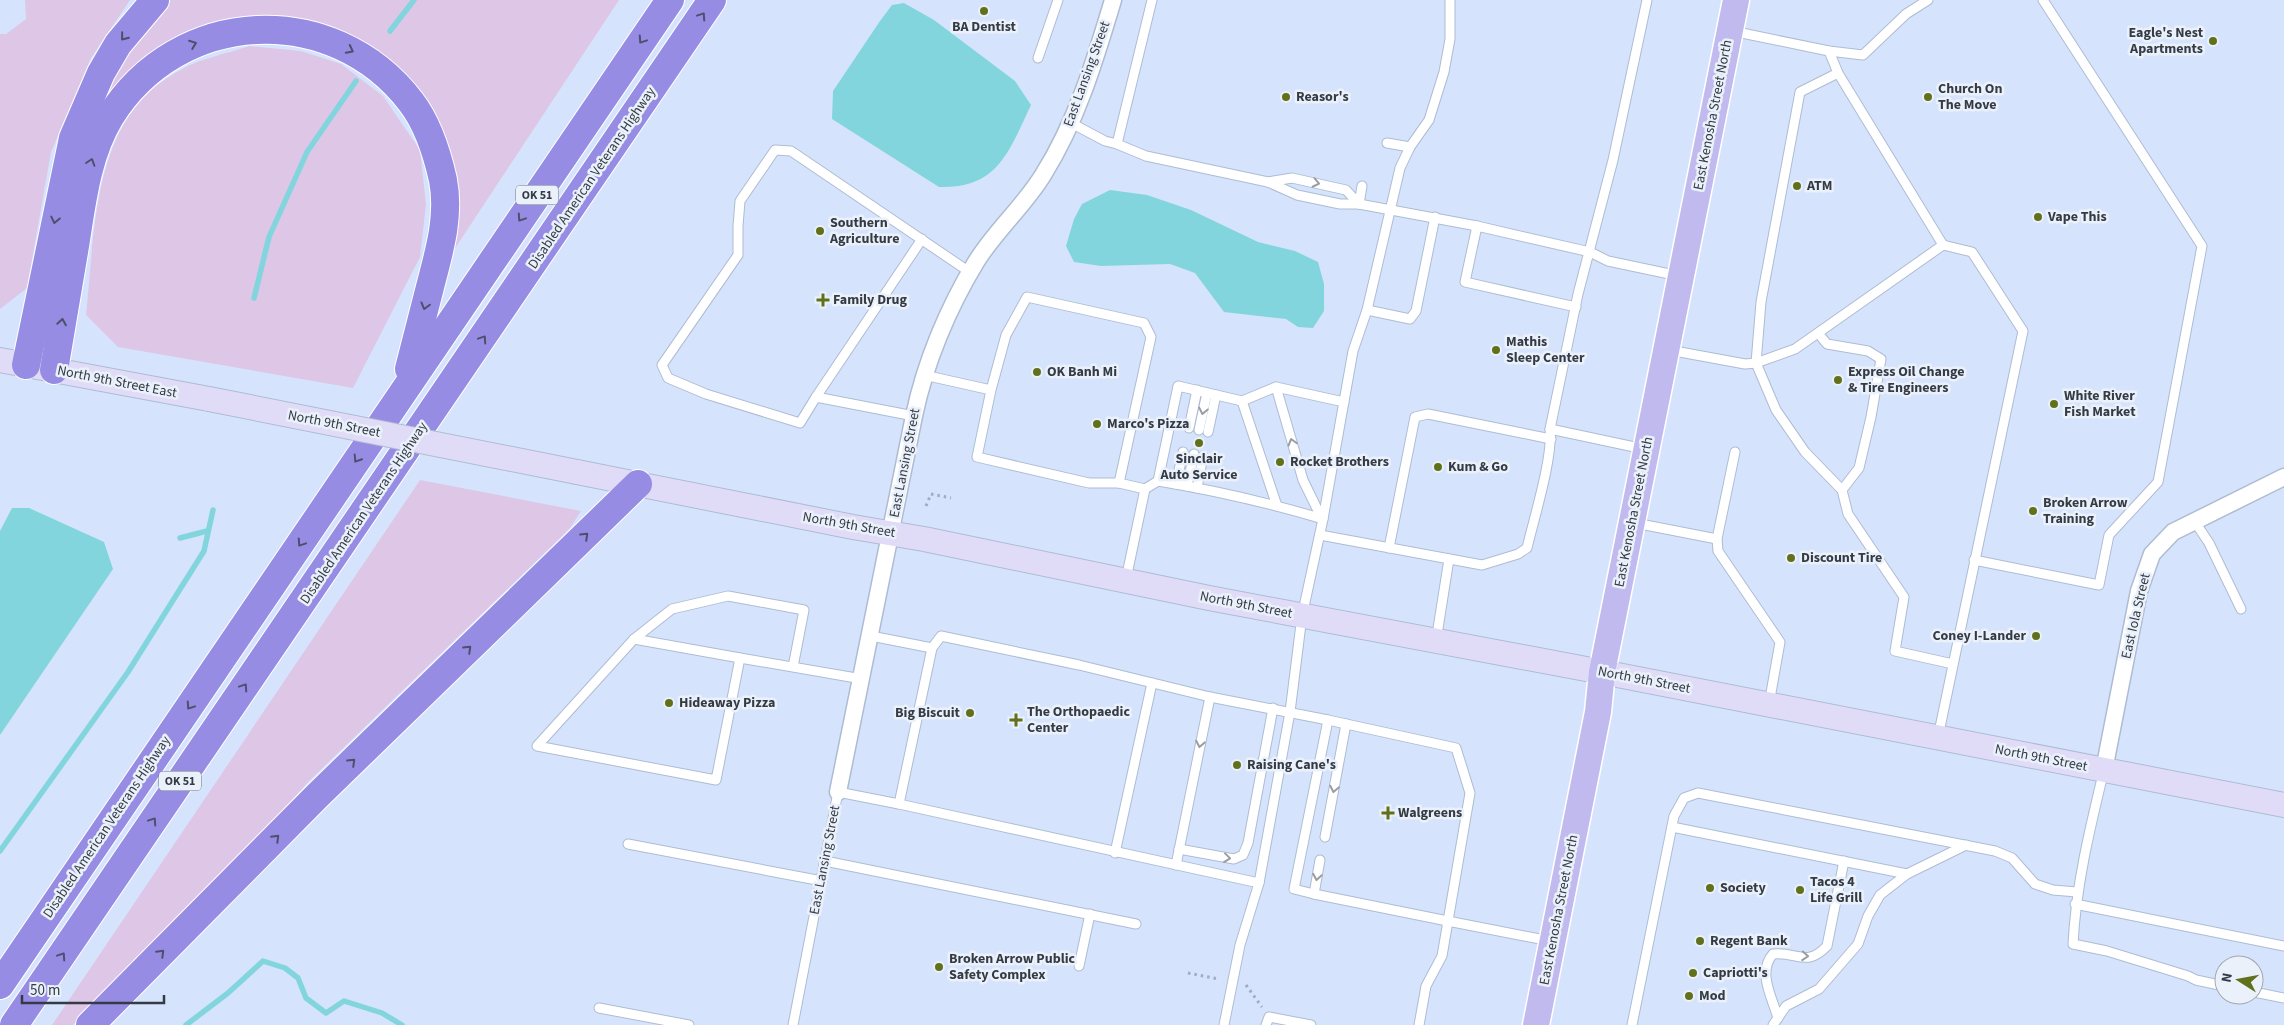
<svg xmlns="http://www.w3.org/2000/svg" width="2284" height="1025" font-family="'Source Sans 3',sans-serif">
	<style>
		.green { fill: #dec6e7 }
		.water { fill: #83d5dd }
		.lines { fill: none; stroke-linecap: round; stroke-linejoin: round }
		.stream { stroke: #83d5dd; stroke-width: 5.5 }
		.lane-casing { stroke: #aebcd3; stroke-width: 11 }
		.street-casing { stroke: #aebcd3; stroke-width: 19 }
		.secondary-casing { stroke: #aebcd3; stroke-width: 26 }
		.primary-casing { stroke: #fff; stroke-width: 29 }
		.highway-casing { stroke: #fff; stroke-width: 30 }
		.path { stroke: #a0acbf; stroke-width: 3; stroke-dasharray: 2.5 4; stroke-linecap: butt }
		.lane { stroke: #fff; stroke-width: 9 }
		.street { stroke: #fff; stroke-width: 16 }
		.secondary { stroke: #e0dcf7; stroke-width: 24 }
		.primary { stroke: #c1baef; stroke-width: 26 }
		.highway { stroke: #978ce4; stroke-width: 28 }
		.secondary-bridge-casing { stroke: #aebcd3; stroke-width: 26; stroke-linecap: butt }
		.secondary-bridge { stroke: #e0dcf7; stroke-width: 24 }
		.oneway { stroke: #4e4f6c }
		.oneway2 { stroke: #9a9da2 }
		.poi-dot { fill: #61701b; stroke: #ebf1fa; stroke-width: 2 }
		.labels { text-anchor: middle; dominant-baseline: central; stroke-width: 5; stroke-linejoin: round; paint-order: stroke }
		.shield { fill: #ebf1fa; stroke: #6c727b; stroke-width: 1 }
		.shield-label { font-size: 12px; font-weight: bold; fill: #353b44 }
		.poi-label { font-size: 14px; font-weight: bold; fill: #353b44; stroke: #ebf1fa; text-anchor: start }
		.street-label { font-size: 14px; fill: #353b44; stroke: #ebf1fa }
	</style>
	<rect width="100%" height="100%" fill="#d5e4fc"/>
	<g class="green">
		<path d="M25,0H130L91,58L51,152L27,288L0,309V34H6L26,19Z"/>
		<path d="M166,0H619L446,262L454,227L407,81L244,20L83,134L96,99Z"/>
		<path d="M249,46L301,51L341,64L383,96L420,150L426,204L420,257L353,388L118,347L86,315C94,243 92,144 150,91C160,82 175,73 188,66C201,59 232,52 249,46Z"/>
		<path d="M420,480L581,511L570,528L558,540L309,781L234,865L73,1025H52Z"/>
	</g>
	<g class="water">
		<path d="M904,3L934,20L1015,81L1031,105C1009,151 998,189 939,187L832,119L833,91L880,21L892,5Z"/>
		<path d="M1110,190L1147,195L1191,210L1258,242L1295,251L1318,262L1324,284V311L1313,328L1298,327L1286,319L1224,312L1195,273L1170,264L1101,266L1074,262L1066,246L1074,219L1082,204Z"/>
		<path d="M12,508H29L104,542L113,569L0,735V531Z"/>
	</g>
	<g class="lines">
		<g class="stream">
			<path d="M390,31L414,0"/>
			<path d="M254,298L269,237L307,152L356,81"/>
			<path d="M180,538L207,531"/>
			<path d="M0,851L128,672L204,551L213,510"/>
			<path d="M186,1025L228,993L263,961L285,968L298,978L306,998L326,1013L344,1001L382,1013L402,1025"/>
		</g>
		<defs>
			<g id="lane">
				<path d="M1732,31L1829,51L1863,55L1906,14L1928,0"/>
				<path d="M1829,51L1838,73L1943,245L1972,252L2023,331L1938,737"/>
				<path d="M1038,58L1058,0"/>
				<path d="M1838,73L1800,92L1761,302L1756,363L1776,410L1805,452L1842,490L1848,514L1904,597L1895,651L1953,664"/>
				<path d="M1071,123L1105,141L1117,144L1152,0"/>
				<path d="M1387,143L1410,147"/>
				<path d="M1117,144L1146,156L1268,182L1297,195L1340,204H1359L1477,226"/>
				<path d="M1268,182L1292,178L1346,190L1359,204"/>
				<path d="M1359,204L1362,186"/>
				<path d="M1576,307L1465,282L1477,226L1590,252L1608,261L1679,276"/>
				<path d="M1367,310L1410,319L1416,311L1435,217"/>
				<path d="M1818,333L1827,344L1868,351L1881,359L1871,417L1859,468L1842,490"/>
				<path d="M1669,350L1745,364L1756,363L1795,349L1943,245"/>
				<path d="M924,375L991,390L1006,335L1027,297L1144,323L1151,337L1119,483H1089L977,457L991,390"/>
				<path d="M1276,387L1303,480L1322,519"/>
				<path d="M816,397L922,239"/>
				<path d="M1242,401L1277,506"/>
				<path d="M914,416L816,397L800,423L706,394L668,378L662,365L738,255V226L740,201L775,150L791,151L971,273"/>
				<path d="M1189,428L1197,390"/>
				<path d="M1550,429L1644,449"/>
				<path d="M1199,430L1207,393"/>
				<path d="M1208,432L1216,395"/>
				<path d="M1735,452L1717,539L1718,551L1780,642L1769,704"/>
				<path d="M1158,481L1178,386L1242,401L1276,387L1344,402"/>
				<path d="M1119,483L1145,489L1126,579"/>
				<path d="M1176,484L1183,452"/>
				<path d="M1187,486L1194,454"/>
				<path d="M1197,488L1203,456"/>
				<path d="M1145,489L1158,481C1213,490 1269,503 1323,519"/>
				<path d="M2195,522L2209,543L2241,609"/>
				<path d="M1635,523L1717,539"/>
				<path d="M1320,535L1482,565L1518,554L1527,548C1534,518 1553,458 1550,429L1578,294L1613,160L1647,0"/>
				<path d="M1389,548L1415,417L1428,414L1551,439"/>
				<path d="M1974,560L2099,585L2109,535L2158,482L2202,246L2043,0"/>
				<path d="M871,636L932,648"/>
				<path d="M634,639L740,658"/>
				<path d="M1436,641L1449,559"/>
				<path d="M793,667L804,610L728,596L672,609L634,639L537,746L716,780L740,658L862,679"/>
				<path d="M2104,770C2090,828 2076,885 2073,944L2107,951L2188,976L2196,980L2224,986"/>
				<path d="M1672,827L1907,874"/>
				<path d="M1325,837L1346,724"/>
				<path d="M628,844L822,881"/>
				<path d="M1179,849L1234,859L1243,855L1248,843L1273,708"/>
				<path d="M1115,853L1152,683"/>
				<path d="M825,861L1136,924"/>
				<path d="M1176,865L1210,697"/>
				<path d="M1259,883L899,804L932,648L941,636L1079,665L1210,697L1328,720"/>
				<path d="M1314,894L1320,860"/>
				<path d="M2075,904L2284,946"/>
				<path d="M1079,966L1090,914"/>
				<path d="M2254,992L2284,998"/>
				<path d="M599,1008L689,1025"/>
				<path d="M1778,1018C1772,997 1757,972 1773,954C1797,951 1806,968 1827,946L1844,861"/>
				<path d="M793,1025L838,792L899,804"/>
				<path d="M1224,1025L1240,945L1259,883L1290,712L1302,616L1323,519L1353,351L1367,310L1400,168L1410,147L1429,120L1444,72L1450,39V0"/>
				<path d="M1266,1025L1269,1017L1311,1025"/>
				<path d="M1419,1025L1426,986L1442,956L1470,793L1456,748L1328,720L1294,889L1314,894C1393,910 1471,926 1550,941"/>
				<path d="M1632,1025L1674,816L1684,798L1698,793L1995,851L2012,858L2035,884L2053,890L2077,892"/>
				<path d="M1773,1025L1786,1006L1819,989L1858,944L1868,916L1880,895L1907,874L1966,845"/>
			</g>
			<g id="street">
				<path d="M2104,770L2139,591L2152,554L2173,532L2284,477"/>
				<path d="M838,792L914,416C925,363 948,308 976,262C995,231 1024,206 1043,175C1077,121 1095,60 1113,0"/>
			</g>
			<g id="secondary">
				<path d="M0,360L209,399"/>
				<path d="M577,472L853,527L924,539L1209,598L1602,672L2284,805"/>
			</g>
			<path id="primary" d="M1536,1025L1598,712L1602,672L1736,0"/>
			<g id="highway">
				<path d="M26,365L73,138L101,73L118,44L155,0"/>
				<path d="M54,370C61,329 68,287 75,246C82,202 87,155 110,117C178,7 333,0 411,102C428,124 437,153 443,180C450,217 439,252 430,287C423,314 416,342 409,369"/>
				<path d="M0,985L670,0"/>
				<path d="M14,1025L712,0"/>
				<path d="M90,1025L317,796L638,484"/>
			</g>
		</defs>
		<use href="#lane" class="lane-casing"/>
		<use href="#street" class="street-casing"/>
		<use href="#secondary" class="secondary-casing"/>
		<use href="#primary" class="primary-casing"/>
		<use href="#highway" class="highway-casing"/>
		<g class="path">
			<path d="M926,506L931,494L951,498"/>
			<path d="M1188,973L1219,979"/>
			<path d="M1246,985L1262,1007"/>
		</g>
		<use href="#lane" class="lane"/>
		<use href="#street" class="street"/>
		<use href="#secondary" class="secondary"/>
		<use href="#primary" class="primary"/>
		<use href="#highway" class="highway"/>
		<defs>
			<path id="secondary-bridge" d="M209,399L577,472"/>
		</defs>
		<use href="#secondary-bridge" class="secondary-bridge-casing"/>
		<use href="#secondary-bridge" class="secondary-bridge"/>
	</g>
	<defs><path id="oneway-chevron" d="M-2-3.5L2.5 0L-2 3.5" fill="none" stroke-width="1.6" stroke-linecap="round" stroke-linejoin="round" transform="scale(1.25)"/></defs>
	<g class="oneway">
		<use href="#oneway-chevron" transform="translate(702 16) rotate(-56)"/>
		<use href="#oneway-chevron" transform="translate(124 37) rotate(129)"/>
		<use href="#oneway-chevron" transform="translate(642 40) rotate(124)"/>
		<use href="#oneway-chevron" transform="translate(193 44) rotate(-21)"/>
		<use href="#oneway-chevron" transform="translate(350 50) rotate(27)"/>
		<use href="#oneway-chevron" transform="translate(91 162) rotate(-72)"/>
		<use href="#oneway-chevron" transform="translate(521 218) rotate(124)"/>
		<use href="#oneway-chevron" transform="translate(55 220) rotate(102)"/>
		<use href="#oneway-chevron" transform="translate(425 306) rotate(105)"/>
		<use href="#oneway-chevron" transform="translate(62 322) rotate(-81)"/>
		<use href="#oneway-chevron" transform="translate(483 339) rotate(-56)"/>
		<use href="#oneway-chevron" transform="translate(357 459) rotate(123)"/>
		<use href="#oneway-chevron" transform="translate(585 536) rotate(-44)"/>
		<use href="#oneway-chevron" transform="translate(301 543) rotate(124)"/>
		<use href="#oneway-chevron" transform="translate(468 649) rotate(-44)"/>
		<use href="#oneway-chevron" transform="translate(244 687) rotate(-56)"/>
		<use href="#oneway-chevron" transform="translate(190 706) rotate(124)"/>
		<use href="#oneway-chevron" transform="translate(352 762) rotate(-44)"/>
		<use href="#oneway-chevron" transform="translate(153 821) rotate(-56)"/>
		<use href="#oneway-chevron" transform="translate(276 838) rotate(-45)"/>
		<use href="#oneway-chevron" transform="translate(161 953) rotate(-45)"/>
		<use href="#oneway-chevron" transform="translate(62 956) rotate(-56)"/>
	</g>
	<g class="oneway2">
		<use href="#oneway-chevron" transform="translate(1316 183) rotate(12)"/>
		<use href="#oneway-chevron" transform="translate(1203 411) rotate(102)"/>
		<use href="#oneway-chevron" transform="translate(1292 442) rotate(-106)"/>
		<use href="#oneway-chevron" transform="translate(1200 744) rotate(101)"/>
		<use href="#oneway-chevron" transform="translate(1334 789) rotate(101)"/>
		<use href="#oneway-chevron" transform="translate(1227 858) rotate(7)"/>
		<use href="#oneway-chevron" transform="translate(1317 877) rotate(100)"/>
		<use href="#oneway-chevron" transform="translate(1805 956) rotate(4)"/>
	</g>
	<g class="poi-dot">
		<circle cx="984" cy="11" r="5"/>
		<circle cx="2213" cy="41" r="5"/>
		<circle cx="1286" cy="97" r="5"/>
		<circle cx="1928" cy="97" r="5"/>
		<circle cx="1797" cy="186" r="5"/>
		<circle cx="2038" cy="217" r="5"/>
		<circle cx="820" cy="231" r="5"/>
		<path d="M820.5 292.5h5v5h5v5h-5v5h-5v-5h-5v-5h5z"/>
		<circle cx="1496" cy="350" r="5"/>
		<circle cx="1037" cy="372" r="5"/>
		<circle cx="1838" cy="380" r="5"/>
		<circle cx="2054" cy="404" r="5"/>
		<circle cx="1097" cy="424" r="5"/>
		<circle cx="1199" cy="443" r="5"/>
		<circle cx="1280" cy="462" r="5"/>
		<circle cx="1438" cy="467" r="5"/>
		<circle cx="2033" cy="511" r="5"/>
		<circle cx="1791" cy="558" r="5"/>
		<circle cx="2036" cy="636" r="5"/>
		<circle cx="669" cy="703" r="5"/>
		<circle cx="970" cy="713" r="5"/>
		<path d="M1013.5 712.5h5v5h5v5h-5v5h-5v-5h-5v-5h5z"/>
		<circle cx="1237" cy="765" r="5"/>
		<path d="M1385.5 805.5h5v5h5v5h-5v5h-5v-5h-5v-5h5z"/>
		<circle cx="1710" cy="888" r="5"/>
		<circle cx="1800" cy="890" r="5"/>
		<circle cx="1700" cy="941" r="5"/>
		<circle cx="939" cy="967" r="5"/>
		<circle cx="1693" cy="973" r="5"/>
		<circle cx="1689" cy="996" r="5"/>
	</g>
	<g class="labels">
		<g class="shield">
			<rect x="516" y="185.5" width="42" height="19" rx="4"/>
			<rect x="159" y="771.5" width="42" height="19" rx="4"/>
		</g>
		<g class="shield-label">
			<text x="537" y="195">OK 51</text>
			<text x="180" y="781">OK 51</text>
		</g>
		<g class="poi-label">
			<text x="984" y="27" text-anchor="middle">BA Dentist</text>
			<text x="2203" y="33" text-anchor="end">Eagle's Nest<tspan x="2203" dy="16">Apartments</tspan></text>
			<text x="1938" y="89">Church On<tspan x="1938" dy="16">The Move</tspan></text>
			<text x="1296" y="97">Reasor's</text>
			<text x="1807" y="186">ATM</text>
			<text x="2048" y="217">Vape This</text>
			<text x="830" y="223">Southern<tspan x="830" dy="16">Agriculture</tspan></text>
			<text x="833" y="300">Family Drug</text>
			<text x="1506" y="342">Mathis<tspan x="1506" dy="16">Sleep Center</tspan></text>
			<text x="1047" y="372">OK Banh Mi</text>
			<text x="1848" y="372">Express Oil Change<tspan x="1848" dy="16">&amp; Tire Engineers</tspan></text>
			<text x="2064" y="396">White River<tspan x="2064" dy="16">Fish Market</tspan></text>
			<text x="1107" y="424">Marco's Pizza</text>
			<text x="1199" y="459" text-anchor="middle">Sinclair<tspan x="1199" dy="16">Auto Service</tspan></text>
			<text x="1290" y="462">Rocket Brothers</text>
			<text x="1448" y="467">Kum &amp; Go</text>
			<text x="2043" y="503">Broken Arrow<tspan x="2043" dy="16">Training</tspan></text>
			<text x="1801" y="558">Discount Tire</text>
			<text x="2026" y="636" text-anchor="end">Coney I-Lander</text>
			<text x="679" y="703">Hideaway Pizza</text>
			<text x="1027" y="712">The Orthopaedic<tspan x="1027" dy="16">Center</tspan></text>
			<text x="960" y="713" text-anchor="end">Big Biscuit</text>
			<text x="1247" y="765">Raising Cane's</text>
			<text x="1398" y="813">Walgreens</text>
			<text x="1810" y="882">Tacos 4<tspan x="1810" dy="16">Life Grill</tspan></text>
			<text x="1720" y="888">Society</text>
			<text x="1710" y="941">Regent Bank</text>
			<text x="949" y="959">Broken Arrow Public<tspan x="949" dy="16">Safety Complex</tspan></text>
			<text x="1703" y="973">Capriotti's</text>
			<text x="1699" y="996">Mod</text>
		</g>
		<g class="street-label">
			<text transform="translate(1087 74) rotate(-70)">East Lansing Street</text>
			<text transform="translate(1713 115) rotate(-79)">East Kenosha Street North</text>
			<text transform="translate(592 178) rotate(-56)">Disabled American Veterans Highway</text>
			<text transform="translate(117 382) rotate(11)">North 9th Street East</text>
			<text transform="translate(334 424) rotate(11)">North 9th Street</text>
			<text transform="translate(905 463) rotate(-79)">East Lansing Street</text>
			<text transform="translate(1634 512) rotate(-79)">East Kenosha Street North</text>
			<text transform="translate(364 513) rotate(-56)">Disabled American Veterans Highway</text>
			<text transform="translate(849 525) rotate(10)">North 9th Street</text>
			<text transform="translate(1246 605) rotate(11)">North 9th Street</text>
			<text transform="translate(2136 616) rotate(-77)">East Iola Street</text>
			<text transform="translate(1644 680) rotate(11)">North 9th Street</text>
			<text transform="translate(2041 758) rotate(11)">North 9th Street</text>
			<text transform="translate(107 827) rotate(-56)">Disabled American Veterans Highway</text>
			<text transform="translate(825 860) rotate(-79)">East Lansing Street</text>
			<text transform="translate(1559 910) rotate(-79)">East Kenosha Street North</text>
		</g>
	</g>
	<g transform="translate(2239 980) rotate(281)"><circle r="24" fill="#ebf1fa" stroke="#a2a8b1"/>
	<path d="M0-4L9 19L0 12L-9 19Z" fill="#61701b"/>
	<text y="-8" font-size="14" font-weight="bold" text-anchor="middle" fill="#353b44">N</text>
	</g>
	<path d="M22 995v8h142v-8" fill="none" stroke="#353b44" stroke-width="2.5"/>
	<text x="30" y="995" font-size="15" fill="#353b44" stroke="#ebf1fa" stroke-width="4" paint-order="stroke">50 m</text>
</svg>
